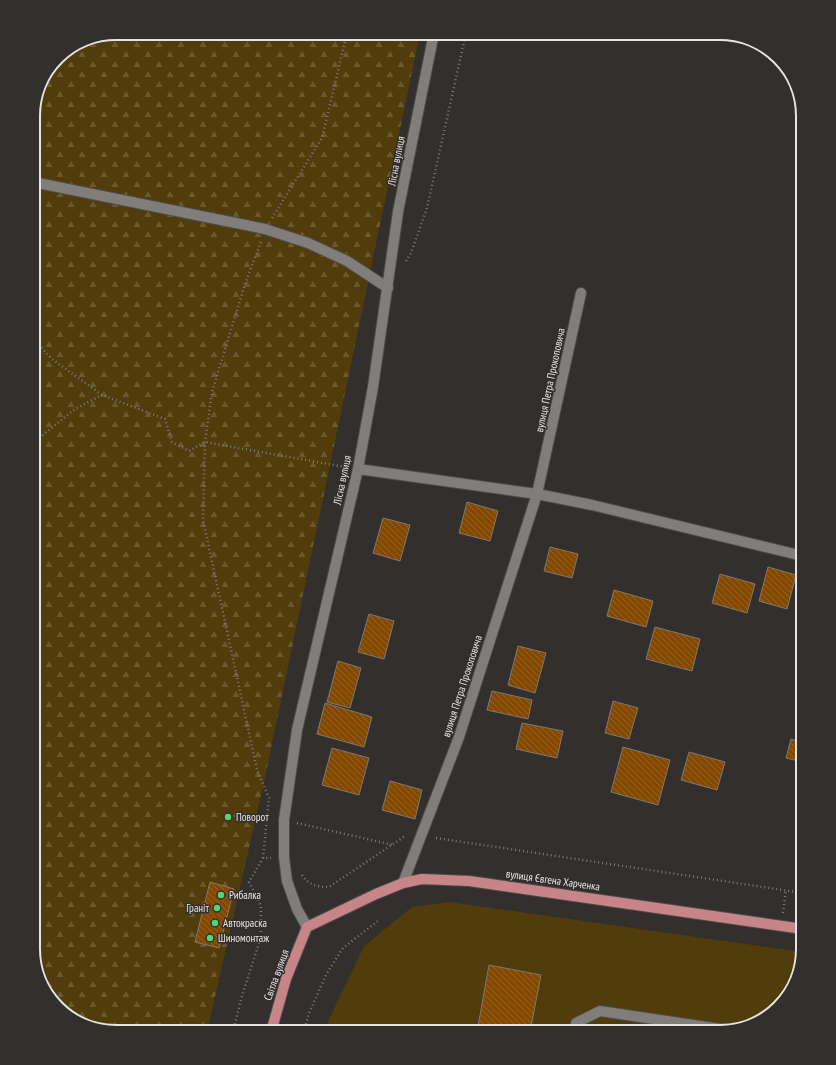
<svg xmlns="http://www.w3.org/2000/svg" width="836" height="1065" font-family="'PT Sans Narrow',sans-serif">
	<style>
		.green { fill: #513c0c }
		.forest { fill: url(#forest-firs) }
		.building { fill: url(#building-back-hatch); stroke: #7d7976 }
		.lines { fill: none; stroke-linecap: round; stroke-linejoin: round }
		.minor-casing { stroke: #4f4d4c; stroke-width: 12 }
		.major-casing { stroke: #4f4d4c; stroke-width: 12 }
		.path { stroke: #7d7a79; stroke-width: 2.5; stroke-dasharray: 1 3; stroke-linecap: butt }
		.minor { stroke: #817d7b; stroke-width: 10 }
		.major { stroke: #c78588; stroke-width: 10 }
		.poi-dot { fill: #50d674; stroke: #322f2d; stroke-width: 1.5 }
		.labels { text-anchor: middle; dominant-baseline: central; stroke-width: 3; stroke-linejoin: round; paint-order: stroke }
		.street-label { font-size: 11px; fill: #e7e5e4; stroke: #322f2d }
		.poi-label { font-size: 11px; fill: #e7e5e4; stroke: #322f2d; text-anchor: start }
		.rim { fill: none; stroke: #e7e5e4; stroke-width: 2 }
	</style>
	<defs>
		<pattern id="forest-firs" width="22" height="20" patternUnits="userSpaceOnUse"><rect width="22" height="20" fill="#513c0c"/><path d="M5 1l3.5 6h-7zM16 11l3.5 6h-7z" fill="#6a582f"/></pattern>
		<pattern id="building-back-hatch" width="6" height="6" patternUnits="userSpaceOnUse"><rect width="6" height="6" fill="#844900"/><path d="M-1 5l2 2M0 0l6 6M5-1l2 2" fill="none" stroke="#956325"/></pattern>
	</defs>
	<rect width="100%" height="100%" fill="#322f2d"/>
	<path class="green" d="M449,902L802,952L792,990L766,1018L721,1032H323L364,946L412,907Z"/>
	<path class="forest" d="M116,33H420L264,782L207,1032H115L75,1021L47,995L33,949V110L41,79L61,54L84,39Z"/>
	<g class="building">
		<path d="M467,502L498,511L490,541L459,533Z"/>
		<path d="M383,518L410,525L400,561L373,553Z"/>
		<path d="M550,547L578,554L572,578L544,571Z"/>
		<path d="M768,567L796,575L787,609L759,601Z"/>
		<path d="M720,574L755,584L747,613L712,603Z"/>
		<path d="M614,590L653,601L646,627L607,616Z"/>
		<path d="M369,614L394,621L384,659L358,652Z"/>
		<path d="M655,627L700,639L692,671L646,659Z"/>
		<path d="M518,646L546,653L535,693L508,685Z"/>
		<path d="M338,661L361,668L350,708L327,702Z"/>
		<path d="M492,691L532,700L528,719L487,710Z"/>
		<path d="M613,701L638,708L629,739L605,733Z"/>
		<path d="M325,703L372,717L364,747L317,734Z"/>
		<path d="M522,723L563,731L557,758L516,749Z"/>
		<path d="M791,739L803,743V762L786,758Z"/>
		<path d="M623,747L670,760L658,805L611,792Z"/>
		<path d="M332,748L369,758L359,795L322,785Z"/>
		<path d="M689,752L725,762L717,790L681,780Z"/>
		<path d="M390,781L422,790L415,819L382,810Z"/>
		<path d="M210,882L234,889L219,948L195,942Z"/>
		<path d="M489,965L541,975L530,1032H477Z"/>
	</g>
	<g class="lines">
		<defs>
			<g id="minor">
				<path d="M33,182L265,229L308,243L347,261L388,288"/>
				<path d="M358,469L537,494L592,505L803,556"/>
				<path d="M403,883L459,737L537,494L581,293"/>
				<path d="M307,927L297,909L287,881L284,857V820L297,730L358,469L373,387L398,212L434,33"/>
				<path d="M574,1032L576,1023L600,1011L727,1030"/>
			</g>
			<path id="major" d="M271,1032L286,979L307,927L376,894L403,883L422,879L469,881L803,929"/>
		</defs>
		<use href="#minor" class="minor-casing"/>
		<use href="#major" class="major-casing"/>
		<g class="path">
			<path d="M272,218L322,138L347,33"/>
			<path d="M261,242L245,284L212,392L205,442L203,520L257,770L269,798L263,858"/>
			<path d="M406,261L411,253L427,208L466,33"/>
			<path d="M33,339L52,359L102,395L165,419L172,442L189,451L205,442L345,467"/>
			<path d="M33,443L75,409L102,395"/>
			<path d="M297,823L393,845"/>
			<path d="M436,838L803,893"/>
			<path d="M302,875C308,885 319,887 329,887L405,836"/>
			<path d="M783,913L786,890"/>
			<path d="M233,1032L241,999L261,937V906L249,882L263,858H271"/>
			<path d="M304,1032L309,1013L327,973L343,948L378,921"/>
		</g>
		<use href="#minor" class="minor"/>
		<use href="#major" class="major"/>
	</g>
	<g class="poi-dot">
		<circle cx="228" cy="817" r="4"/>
		<circle cx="221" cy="895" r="4"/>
		<circle cx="217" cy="908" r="4"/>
		<circle cx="215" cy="923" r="4"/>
		<circle cx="210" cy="938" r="4"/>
	</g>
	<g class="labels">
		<g class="street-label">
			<text transform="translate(396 161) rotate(-79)">Лісна вулиця</text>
			<text transform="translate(550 380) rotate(-78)">вулиця Петра Прокоповича</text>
			<text transform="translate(342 480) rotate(-78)">Лісна вулиця</text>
			<text transform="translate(462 686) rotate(-72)">вулиця Петра Прокоповича</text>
			<text transform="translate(553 880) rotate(8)">вулиця Євгена Харченка</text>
			<text transform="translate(276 975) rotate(-70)">Світла вулиця</text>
		</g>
		<g class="poi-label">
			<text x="236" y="817">Поворот</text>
			<text x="229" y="895">Рибалка</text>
			<text x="209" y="908" text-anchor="end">Граніт</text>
			<text x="223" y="923">Автокраска</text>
			<text x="218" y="938">Шиномонтаж</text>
		</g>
	</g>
	<path d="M0 0H836V1065H0ZM116 40H720A76 76 0 0 1 796 116V949A76 76 0 0 1 720 1025H116A76 76 0 0 1 40 949V116A76 76 0 0 1 116 40Z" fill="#322f2d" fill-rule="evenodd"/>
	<path class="rim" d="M116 40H720A76 76 0 0 1 796 116V949A76 76 0 0 1 720 1025H116A76 76 0 0 1 40 949V116A76 76 0 0 1 116 40Z"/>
</svg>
